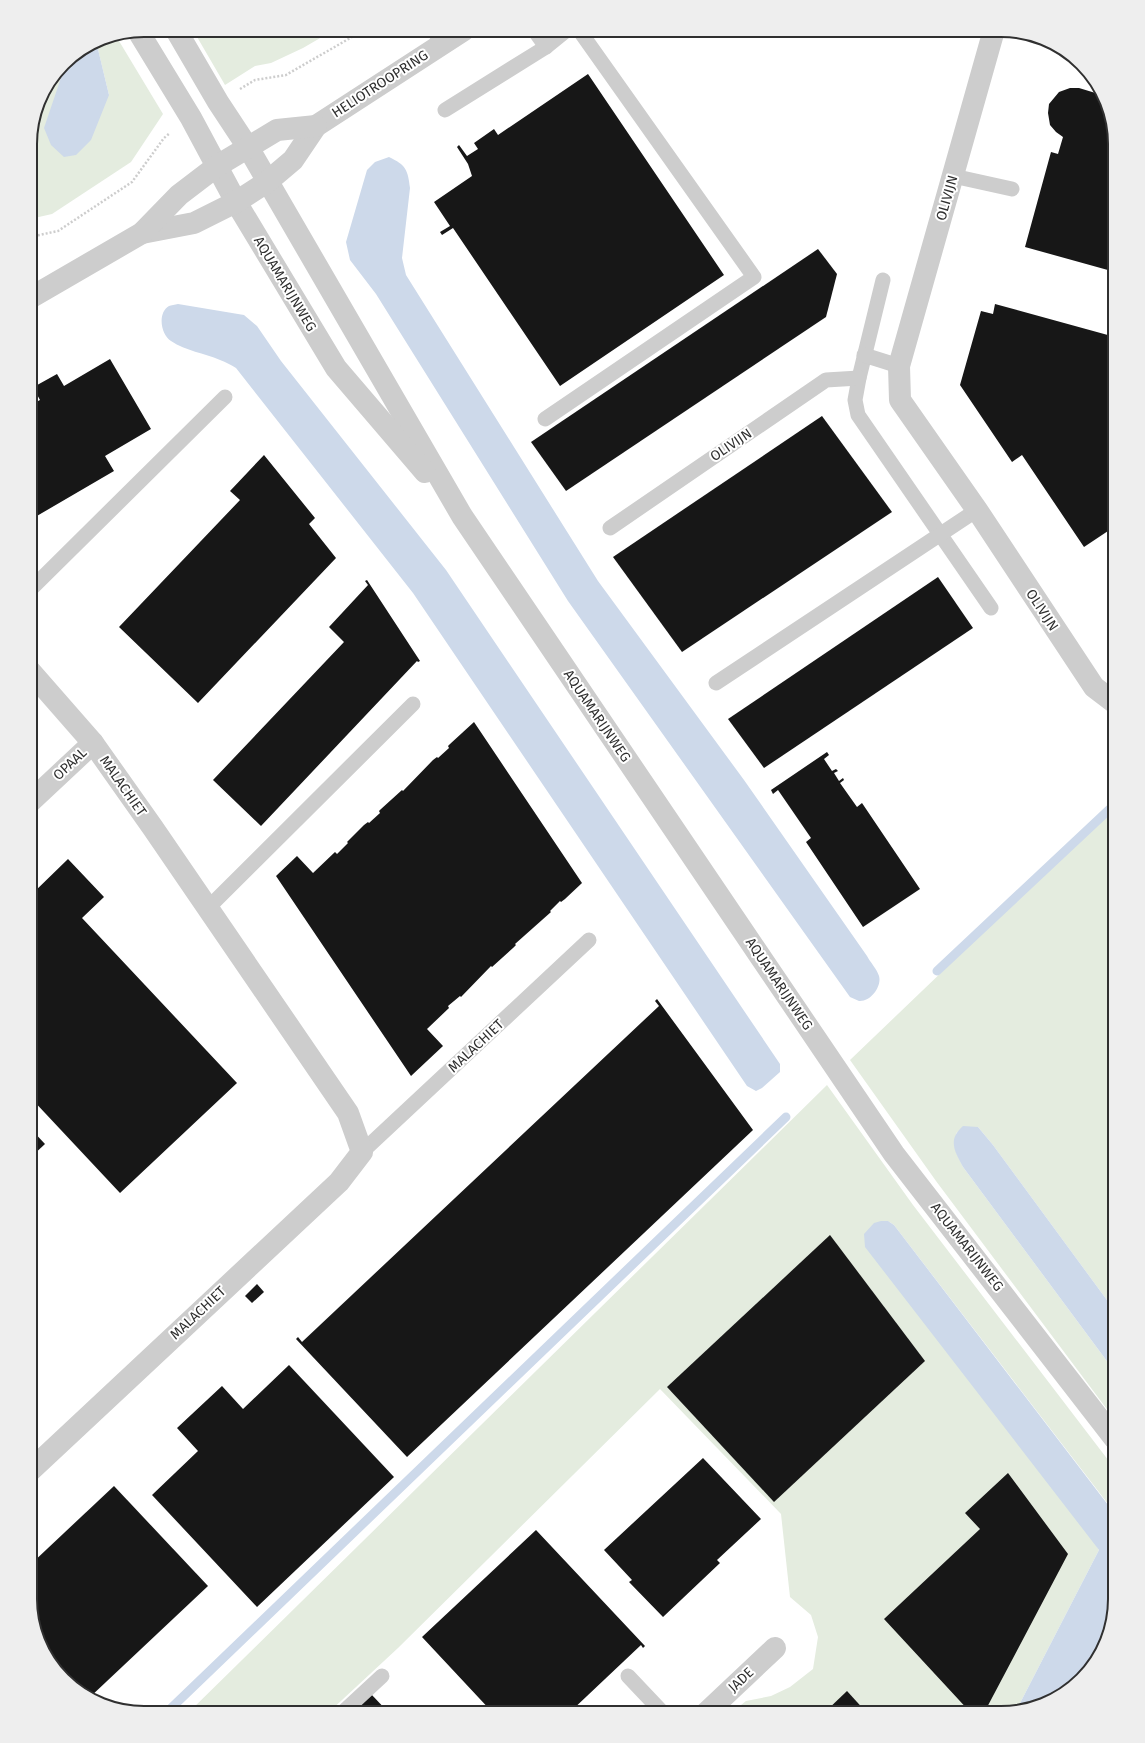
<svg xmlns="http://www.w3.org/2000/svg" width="1145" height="1743" font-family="'Fira Sans',sans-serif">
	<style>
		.green { fill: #e4ecdf }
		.water { fill: #cdd9ea }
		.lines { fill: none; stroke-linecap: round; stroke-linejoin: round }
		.stream { stroke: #cdd9ea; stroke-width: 9 }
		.building { fill: #171717 }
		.path { stroke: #cdcdcd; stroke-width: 2.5; stroke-dasharray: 2 2; stroke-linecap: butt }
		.service { stroke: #cdcdcd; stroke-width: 15 }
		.minor { stroke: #cdcdcd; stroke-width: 22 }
		.tertiary { stroke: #cdcdcd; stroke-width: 22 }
		.labels { text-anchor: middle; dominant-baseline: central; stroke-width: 4; stroke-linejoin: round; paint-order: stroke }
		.street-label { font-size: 14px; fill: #303030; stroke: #fff }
		.rim { fill: none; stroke: #303030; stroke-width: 2 }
	</style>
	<rect width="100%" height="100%" fill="#fff"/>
	<g class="green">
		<path d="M193,30H334L303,48L271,63L255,66L225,85Z"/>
		<path d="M116,36L163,114L131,162L52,214L30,219V137L39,100L64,63L109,95L96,41L101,39Z"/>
		<path d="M1115,806V1311L993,1145L978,1127L957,1132C952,1148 956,1152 963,1167L1115,1372V1420L936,1181L850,1060Z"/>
		<path d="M827,1085L913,1205L1115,1469V1513L894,1225L888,1221L1099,1550L1017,1709L1001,1713H731L746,1701L771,1696L790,1687L813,1669L818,1637L811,1615L790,1597L781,1514L660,1389L398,1648L328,1713H188Z"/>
	</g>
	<g class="water">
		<path d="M96,41L109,95L91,140L76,155L64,157L51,145L44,128L65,66L64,63Z"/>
		<path d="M389,157C406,165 408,170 410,188L402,258L406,275L598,581L744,780L867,956C870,962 877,969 879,976C882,986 871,1002 859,1001C856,1000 853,998 850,997L568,601L376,294L350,260L346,242L367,170L375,162Z"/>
		<path d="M178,304L244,315L257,326L281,361L446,570L780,1064V1072L762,1088L756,1091L747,1086L413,593L236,368C231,365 226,362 220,360C204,353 186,351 171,341C161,335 157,313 169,306C171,305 175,305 178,304Z"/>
		<path d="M963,1126L978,1127L993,1145L1115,1311V1372L963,1167C955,1152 947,1140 963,1126Z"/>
		<path d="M881,1221H888L894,1225L1115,1514V1599L1100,1656L1058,1698L1017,1709L1099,1550L865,1247L864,1234L874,1223Z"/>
	</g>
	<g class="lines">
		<g class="stream">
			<path d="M937,971L1115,804"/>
			<path d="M166,1713L786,1117"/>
		</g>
	</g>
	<g class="building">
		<path d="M588,74L724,275L560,386L453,228L442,235L440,232L450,226L434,202L472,176L468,164L457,147L459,145L467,156L478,149L474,143L494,129L498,135Z"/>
		<path d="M1070,88H1079L1102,95L1115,144V272L1025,247L1051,152L1058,154L1063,137L1056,132L1050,125L1048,113L1049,104L1059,92Z"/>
		<path d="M818,249L837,274L826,317L566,491L531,442Z"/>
		<path d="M995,304L1115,337V523L1114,527L1084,547L1022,455L1012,462L960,385L981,311L993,314Z"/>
		<path d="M110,359L151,429L105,456L114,471L30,520V401L34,403L40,400L34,389L30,391V389L57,374L64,386Z"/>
		<path d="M822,416L892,512L682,652L613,557Z"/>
		<path d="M264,455L315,518L309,524L336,558L198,703L119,627L240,500L230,491Z"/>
		<path d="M938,577L973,628L764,768L728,719Z"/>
		<path d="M367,580L420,661L418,662L417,661L261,826L213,780L344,642L329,627L368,585L365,581Z"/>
		<path d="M1115,600V617H1110Z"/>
		<path d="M474,722L582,883L565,899L561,902L560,901L550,911L551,912L515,944L516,945L513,948L492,967L491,966L461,997L460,996L448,1006L449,1008L427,1029L443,1046L411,1076L276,876L297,856L313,873L335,852L337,854L348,843L347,842L364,825L368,822L369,823L380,813L379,811L381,809L402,790L403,791L433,760L437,757L438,758L449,748L448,746L450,744Z"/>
		<path d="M827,752L829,755L824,759L832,771L836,769L838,771L834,773L839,781L843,778L844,780L840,783L857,807L862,803L920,889L863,927L806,842L811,838L778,790L773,794L771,790Z"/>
		<path d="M68,859L104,897L82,918L237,1083L120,1193L30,1097V896Z"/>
		<path d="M657,999L753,1130L407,1457L296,1339L298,1337L302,1342L659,1006L655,1001Z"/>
		<path d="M30,1128L45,1144L30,1158Z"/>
		<path d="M830,1235L925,1361L774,1502L667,1387Z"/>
		<path d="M257,1284L264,1292L252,1303L245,1296Z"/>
		<path d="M289,1365L394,1477L257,1607L152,1495L198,1451L177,1428L222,1386L243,1409Z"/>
		<path d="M703,1458L761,1519L717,1560L720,1563L663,1617L629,1582L632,1580L604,1550Z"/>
		<path d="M1008,1473L1068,1554L984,1713H971L884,1619L980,1529L965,1513Z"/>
		<path d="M114,1486L208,1586L89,1698L45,1656L30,1599V1565Z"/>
		<path d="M536,1530L645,1646L643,1648L641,1645L569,1713H493L422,1637Z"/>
		<path d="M847,1691L867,1713H824Z"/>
		<path d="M371,1694L389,1713H351Z"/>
	</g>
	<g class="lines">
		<g class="path">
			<path d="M240,89L255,80L286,75L364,30"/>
			<path d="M30,237L58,231L132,182L164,138L170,133"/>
		</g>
		<g class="service">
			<path d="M534,30L546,47"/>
			<path d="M445,110L546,47L567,30"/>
			<path d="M953,176L1012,189"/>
			<path d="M883,280L859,378L855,400L858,415L991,608"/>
			<path d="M864,355L899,366"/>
			<path d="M545,419L754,277L579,30"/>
			<path d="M610,528L826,380L859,378"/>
			<path d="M30,590L225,397"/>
			<path d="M716,683L977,510"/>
			<path d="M208,908L413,704"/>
			<path d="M362,1152L589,940"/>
			<path d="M628,1676L663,1713"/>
			<path d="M342,1713L382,1676"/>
		</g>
		<g class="minor">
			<path d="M438,30L444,42"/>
			<path d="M994,30L899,366L900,400L977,510L1094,687L1115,703"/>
			<path d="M30,802L93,743"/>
			<path d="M30,1471L339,1182L362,1152L348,1113L153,828L93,743L30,671"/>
			<path d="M706,1713L775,1648"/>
		</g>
		<g class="tertiary">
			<path d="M176,30L218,102L249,149L462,516L894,1154L1115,1439"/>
			<path d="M138,31L191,118L236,202L336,368L425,472"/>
			<path d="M142,233L194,223L236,202L267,182L293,160L316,126L464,30"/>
			<path d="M30,298L142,233L179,195L217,166L277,130L316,126"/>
		</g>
	</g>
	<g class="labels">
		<g class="street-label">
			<text transform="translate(380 84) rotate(-33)">HELIOTROOPRING</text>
			<text transform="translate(947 198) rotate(-74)">OLIVIJN</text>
			<text transform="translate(285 284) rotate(59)">AQUAMARIJNWEG</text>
			<text transform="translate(731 445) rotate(-34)">OLIVIJN</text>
			<text transform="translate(1042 610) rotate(57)">OLIVIJN</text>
			<text transform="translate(597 716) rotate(56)">AQUAMARIJNWEG</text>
			<text transform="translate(70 764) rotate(-43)">OPAAL</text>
			<text transform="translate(123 786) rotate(55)">MALACHIET</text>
			<text transform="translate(779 984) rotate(56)">AQUAMARIJNWEG</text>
			<text transform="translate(476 1046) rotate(-43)">MALACHIET</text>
			<text transform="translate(967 1247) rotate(52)">AQUAMARIJNWEG</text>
			<text transform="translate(198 1313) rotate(-43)">MALACHIET</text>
			<text transform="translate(741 1680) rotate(-43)">JADE</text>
		</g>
	</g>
	<path d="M0 0H1145V1743H0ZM144 37H1001A107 107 0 0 1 1108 144V1599A107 107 0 0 1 1001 1706H144A107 107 0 0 1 37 1599V144A107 107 0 0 1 144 37Z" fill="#eee" fill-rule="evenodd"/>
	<path class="rim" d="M144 37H1001A107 107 0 0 1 1108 144V1599A107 107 0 0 1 1001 1706H144A107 107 0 0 1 37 1599V144A107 107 0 0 1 144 37Z"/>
</svg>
